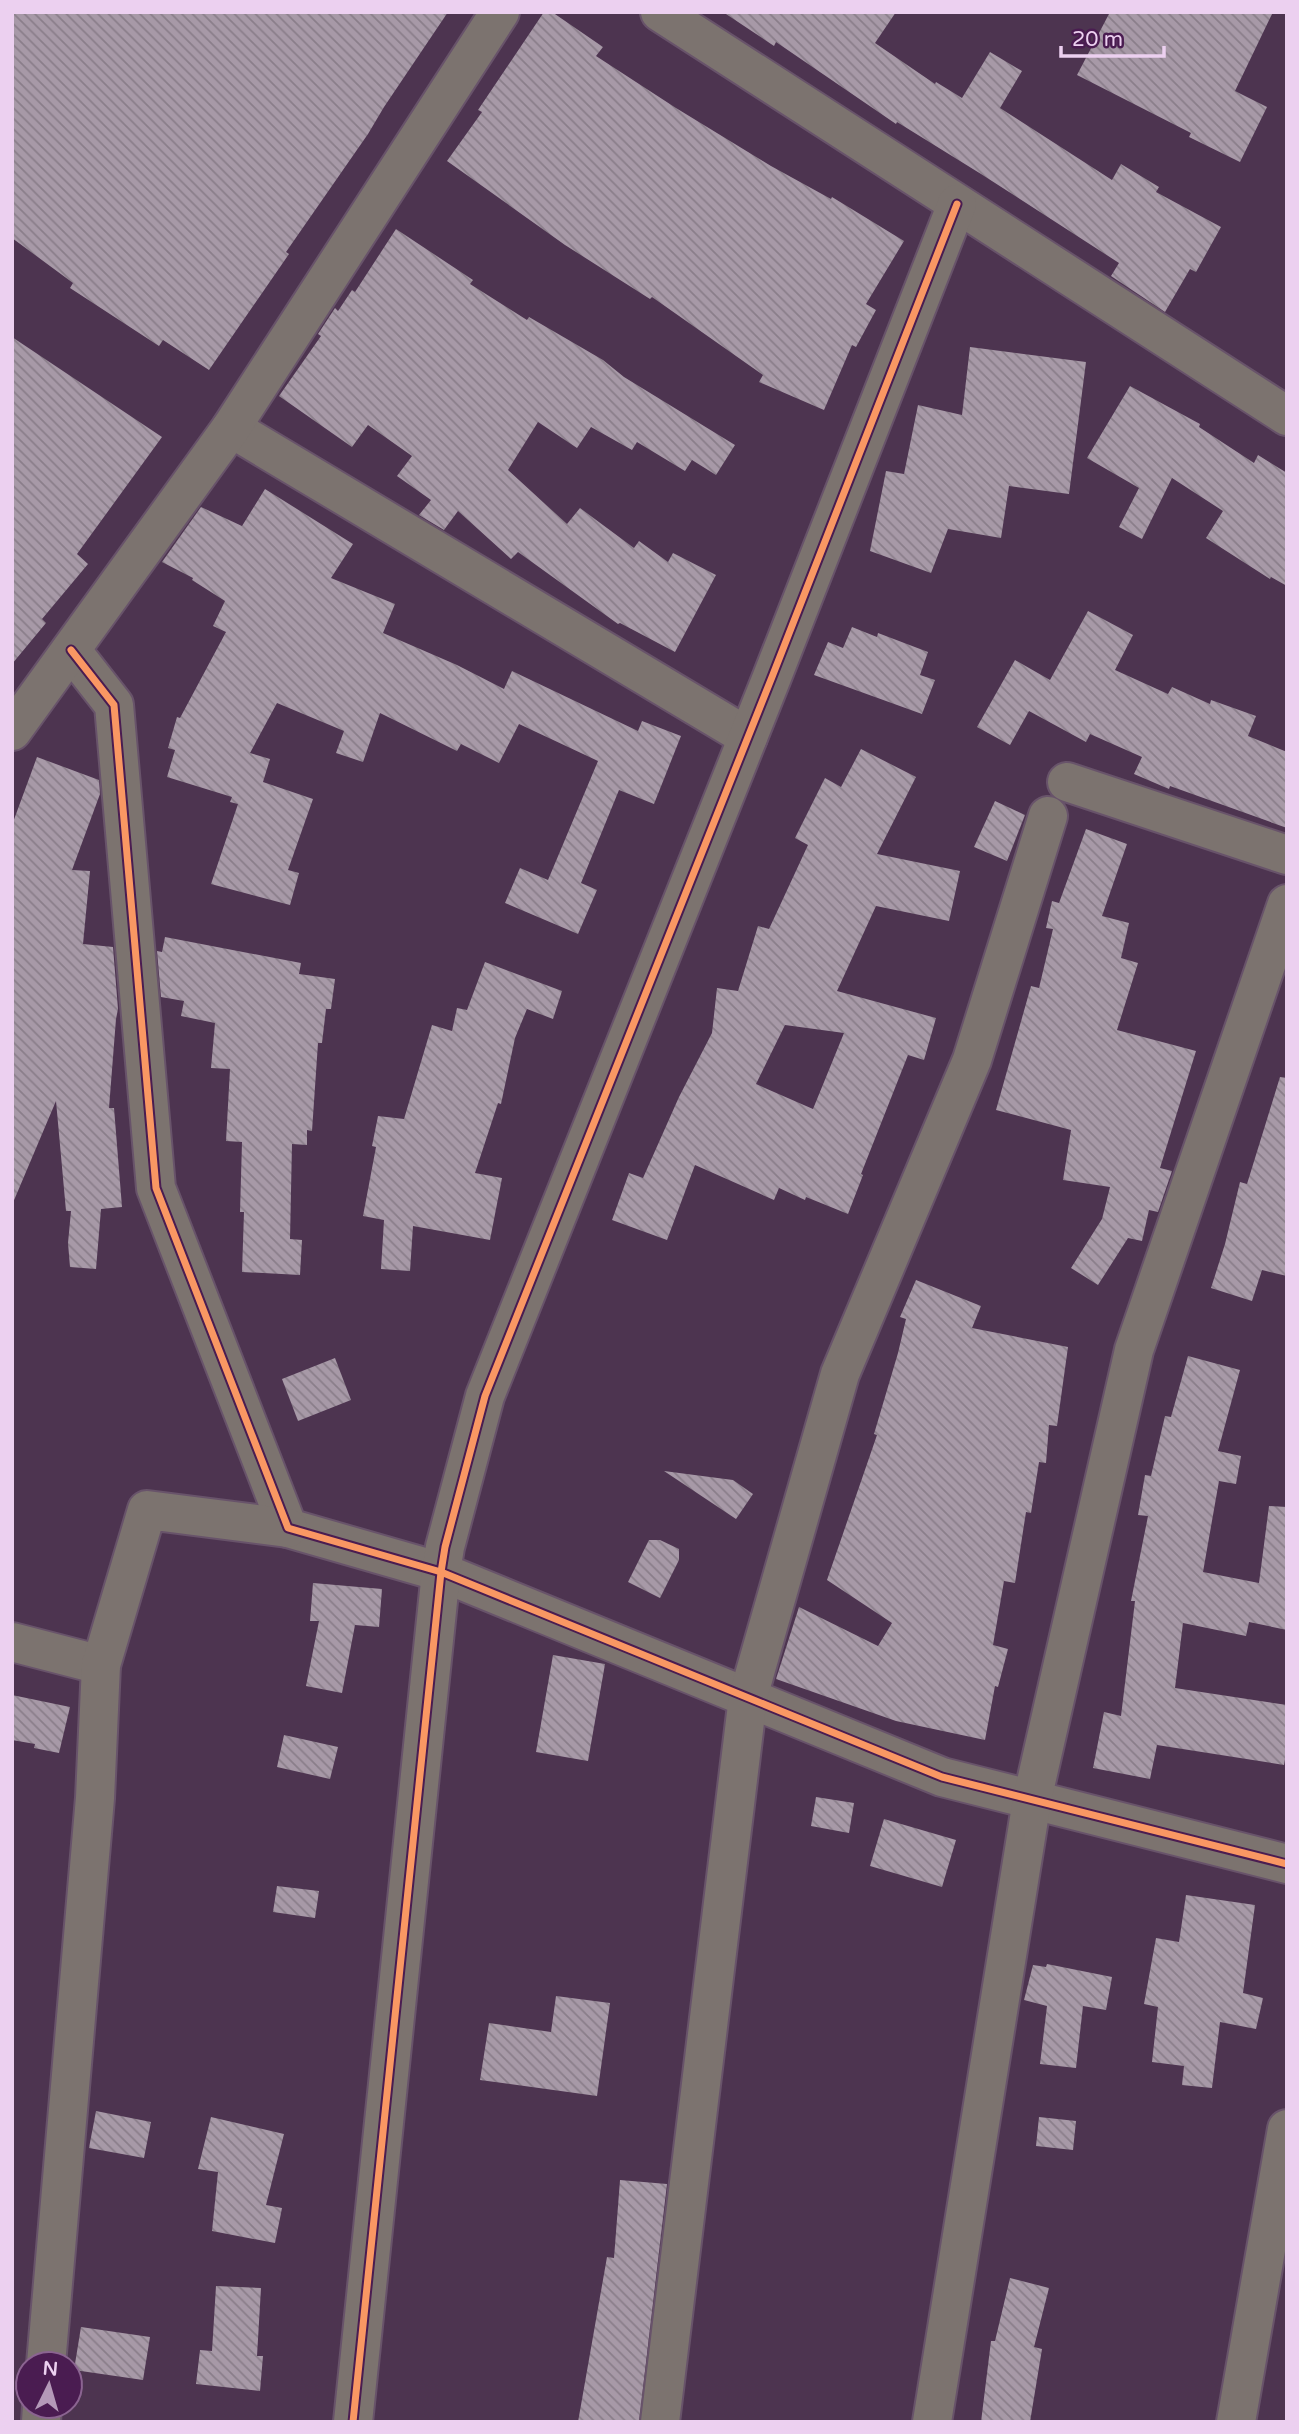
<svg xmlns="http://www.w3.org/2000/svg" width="1299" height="2434" font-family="'Varela Round',sans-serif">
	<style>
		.building { fill: url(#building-back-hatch); fill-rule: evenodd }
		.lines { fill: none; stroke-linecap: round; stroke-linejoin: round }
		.minor-casing { stroke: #68536a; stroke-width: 42 }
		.minor { stroke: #7c736f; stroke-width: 38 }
		.cycleway-casing { stroke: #4a1c51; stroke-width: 11 }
		.cycleway { stroke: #f99763; stroke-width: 7 }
	</style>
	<defs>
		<pattern id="building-back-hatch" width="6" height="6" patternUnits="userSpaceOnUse" patternTransform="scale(1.75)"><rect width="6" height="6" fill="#a799a7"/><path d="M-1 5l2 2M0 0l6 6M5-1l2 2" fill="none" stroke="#8a7e8a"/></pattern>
	</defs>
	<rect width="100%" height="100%" fill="#4d3450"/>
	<g class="building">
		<path d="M12,12H448L384,107L368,134L286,252L289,254L209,370L163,340L159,346L70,288L73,283L12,238Z"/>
		<path d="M544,12H552L603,47L596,56L676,108L771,166L831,199L832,197L904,241L866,304L876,310L856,347L852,345L824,410L759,382L763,375L652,297L650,299L565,245L447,161L482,112L478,110Z"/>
		<path d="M723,12H896L875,43L935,84L936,82L962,98L990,52L1022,71L1000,108L1112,180L1121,164L1159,187L1156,192L1221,227L1196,272L1190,269L1165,312L1111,276L1119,263L981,174L897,122L896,124L776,42L774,46Z"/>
		<path d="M1110,12H1273L1235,91L1267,107L1240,162L1189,137L1191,133L1077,75Z"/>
		<path d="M396,229L473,280L470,284L527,320L529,317L603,360L624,377L735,445L716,475L692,460L685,471L637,442L632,450L591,427L577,448L538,422L508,470L567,524L580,508L634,548L639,541L668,562L673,553L716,575L675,652L620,623L618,624L518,552L511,559L458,511L444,530L419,515L431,500L397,476L412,456L368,425L352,447L279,396L321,336L318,334L335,308L338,311L352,290L355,292Z"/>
		<path d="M12,337L162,437L77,554L88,564L42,619L46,623L12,664Z"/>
		<path d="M970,347L1086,362L1069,494L1009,486L1001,538L948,529L931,573L870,551L886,471L904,474L918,405L962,415Z"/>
		<path d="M1130,386L1200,424L1199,427L1254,463L1258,455L1287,473V586L1271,577L1270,579L1206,538L1223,511L1172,478L1142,539L1119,527L1139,488L1087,458Z"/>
		<path d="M265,489L353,544L331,578L395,604L383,633L457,665L504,689L512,671L638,731L642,721L681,736L654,804L619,790L581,883L597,890L578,934L505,903L520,868L548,880L598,761L519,724L499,763L461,744L457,751L380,713L363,762L336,753L344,731L277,703L250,753L270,759L263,782L313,799L288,870L299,873L290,905L211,884L238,804L230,802L232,797L167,777L175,750L168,748L177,717L180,718L226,632L213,626L225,601L192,580L193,578L162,562L201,507L242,526Z"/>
		<path d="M1088,611L1133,635L1115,670L1168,694L1172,687L1210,704L1211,700L1256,716L1248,736L1287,752V828L1170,786L1169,789L1134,774L1142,757L1090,734L1086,742L1029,711L1010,745L977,727L1015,660L1050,680Z"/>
		<path d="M852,627L877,637L878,633L928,652L920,675L935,680L922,714L814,675L828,642L843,648Z"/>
		<path d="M861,749L916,777L877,854L960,871L949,921L876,906L837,991L936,1018L924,1060L908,1055L861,1174L863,1175L848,1214L806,1197L805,1200L779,1188L774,1200L695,1165L667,1240L612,1220L629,1173L643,1178L679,1097L712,1033L717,988L738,991L758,926L769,929L808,845L795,838L825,778L841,787ZM785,1025L844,1033L813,1109L756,1084Z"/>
		<path d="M37,757L99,780L100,794L72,870L90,871L83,944L113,947L118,1009L116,1019L109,1108H114L122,1207L101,1209L96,1269L70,1267L68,1243L71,1211H66L56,1101L12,1205V825Z"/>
		<path d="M995,801L1025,815L1007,861L974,847Z"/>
		<path d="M1086,829L1127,844L1102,916L1129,923L1121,958L1138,963L1117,1030L1196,1051L1160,1168L1172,1171L1158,1212L1149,1210L1142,1241L1128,1238L1098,1285L1071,1268L1102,1219L1110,1187L1063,1180L1071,1130L996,1110L1031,986L1039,988L1053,929L1046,928L1052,901L1059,903Z"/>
		<path d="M165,937L301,963L299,974L335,979L331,1009H326L322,1043H318L312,1131L307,1130V1145L292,1144L290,1239L302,1240L300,1275L242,1272L244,1212H240L242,1142L226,1141L230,1069L211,1068L215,1023L181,1016L184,1001L161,997L157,951L162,952Z"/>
		<path d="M485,962L562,991L553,1019L527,1009L515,1038L501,1104L498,1103L475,1173L502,1178L490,1240L413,1226L410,1271L381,1269L384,1220L363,1216L376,1147L372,1146L378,1116L404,1119L432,1025L452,1031L457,1008L467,1010Z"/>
		<path d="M1280,1077L1287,1078V1276L1262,1270L1252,1301L1211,1288L1225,1244L1240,1182L1247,1184Z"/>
		<path d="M916,1280L981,1306L972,1328L1068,1347L1057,1426L1049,1425L1046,1463L1039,1462L1031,1513L1026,1512L1015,1583L1004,1581L993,1645L1008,1649L998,1687L995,1686L985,1740L896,1721L776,1679L799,1607L878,1646L892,1623L827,1580L877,1435L874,1434L898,1353L906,1319L900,1317Z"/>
		<path d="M1188,1356L1240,1370L1218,1451L1241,1456L1236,1484L1219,1481L1203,1572L1259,1583L1269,1506L1287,1507V1630L1249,1622L1246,1636L1183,1623L1175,1688L1287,1705V1747L1284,1765L1157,1745L1150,1779L1093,1768L1104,1712L1121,1716L1135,1601H1131L1148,1516L1138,1515L1145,1475L1151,1476L1165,1416L1171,1417Z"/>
		<path d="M335,1358L351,1400L298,1421L282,1379Z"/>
		<path d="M664,1471L733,1480L753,1494L736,1519Z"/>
		<path d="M649,1540H660L679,1549V1560L660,1598L628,1582Z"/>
		<path d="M313,1583L382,1589L379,1627L355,1625L342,1693L306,1686L319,1621H310Z"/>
		<path d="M553,1655L605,1664L588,1761L536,1752Z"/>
		<path d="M12,1695L70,1707L59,1753L34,1748L35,1744L12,1740Z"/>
		<path d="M284,1735L338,1747L330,1779L277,1767Z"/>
		<path d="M816,1797L854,1803L849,1833L811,1826Z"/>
		<path d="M884,1819L956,1840L942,1887L870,1866Z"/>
		<path d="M277,1886L319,1891L315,1918L273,1912Z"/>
		<path d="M1186,1895L1255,1905L1243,1993L1263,1998L1256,2029L1220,2022L1212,2088L1182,2085L1184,2066L1152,2062L1158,2007L1144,2004L1156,1938L1179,1942Z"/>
		<path d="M1047,1964L1112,1977L1106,2010L1083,2006L1076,2068L1040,2064L1047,2006L1024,2000L1033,1965L1046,1967Z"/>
		<path d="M556,1996L610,2003L597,2096L480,2080L489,2023L551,2032Z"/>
		<path d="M96,2111L151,2122L144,2158L89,2148Z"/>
		<path d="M211,2117L284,2134L266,2205L282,2208L275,2243L212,2231L218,2172L198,2169Z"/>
		<path d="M1039,2117L1076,2121L1073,2150L1036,2146Z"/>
		<path d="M620,2180L667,2184L639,2422H578L607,2257L614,2258Z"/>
		<path d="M1010,2278L1049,2288L1034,2347L1042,2349L1030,2422H981L991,2341H995Z"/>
		<path d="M216,2286L261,2288L257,2356H263L260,2391L196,2384L200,2350L212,2351Z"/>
		<path d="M81,2327L150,2337L143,2380L74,2370Z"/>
	</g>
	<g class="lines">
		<defs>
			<g id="minor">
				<path d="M660,12L1287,416"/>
				<path d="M231,428L748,737"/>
				<path d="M71,650L114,705L156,1188L288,1528L441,1572L942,1777L1287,1864"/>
				<path d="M12,731L231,428L500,12"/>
				<path d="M1067,782L1287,855"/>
				<path d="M12,1642L101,1665"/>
				<path d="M46,2364L95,1798L101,1665L147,1510L288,1528"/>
				<path d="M41,2422L42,2406"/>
				<path d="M353,2422L441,1572L445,1547L485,1396L772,677L957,204"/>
				<path d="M660,2422L748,1697L840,1374L972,1060L1048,816"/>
				<path d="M932,2422L1032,1800L1134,1350L1287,904"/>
				<path d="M1236,2422L1287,2129"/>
			</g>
		</defs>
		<use href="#minor" class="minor-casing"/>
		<use href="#minor" class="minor"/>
		<defs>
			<g id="cycleway">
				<path d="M71,650L114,705L156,1188L288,1528L441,1572L942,1777L1287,1864"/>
				<path d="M353,2422L441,1572L445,1547L485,1396L772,677L957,204"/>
			</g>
		</defs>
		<use href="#cycleway" class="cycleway-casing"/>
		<use href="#cycleway" class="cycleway"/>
	</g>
	<rect width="1299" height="2434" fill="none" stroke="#ecd0f0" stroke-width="28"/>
	<g transform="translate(49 2385) rotate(5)"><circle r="33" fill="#4a1c51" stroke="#8b6491" stroke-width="2"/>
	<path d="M0-5L12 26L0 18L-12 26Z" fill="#b499b8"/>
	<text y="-10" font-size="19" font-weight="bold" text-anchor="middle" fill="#ecd0f0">N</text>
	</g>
	<path d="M1061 46v10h103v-10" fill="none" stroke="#ecd0f0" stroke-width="3.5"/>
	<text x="1072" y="46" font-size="21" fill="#ecd0f0" stroke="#4a1c51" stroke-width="5" paint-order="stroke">20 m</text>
</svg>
